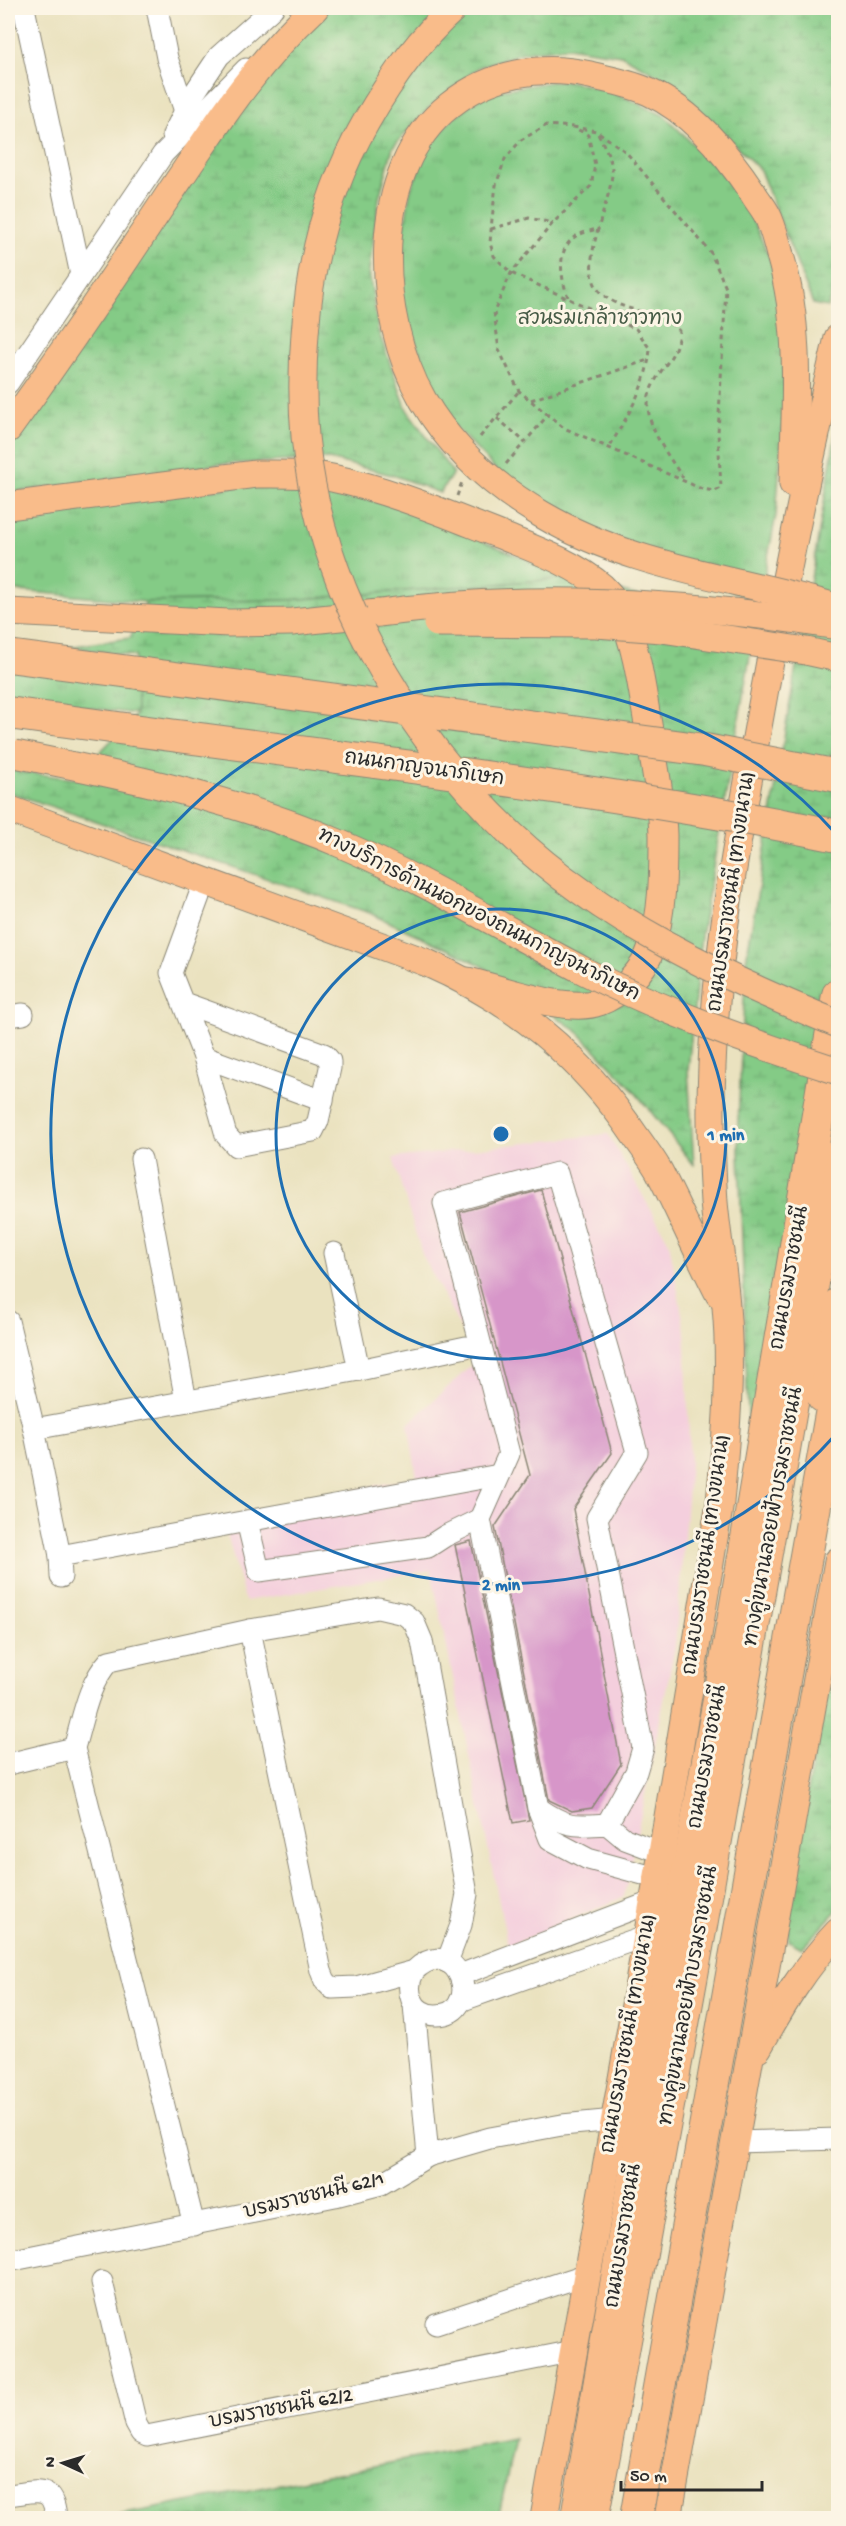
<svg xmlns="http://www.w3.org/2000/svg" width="846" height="2526" font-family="'Gochi Hand','Playpen Sans Thai',sans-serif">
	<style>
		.built { fill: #f4cfdd }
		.grass { fill: url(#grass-tufts); stroke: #587b58; stroke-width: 1.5 }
		.wetland { fill: url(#wetland-marsh); stroke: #587b58; stroke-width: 1.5 }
		.building { fill: #d796c9 }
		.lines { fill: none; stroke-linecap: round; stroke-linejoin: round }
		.minor-casing { stroke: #8a8675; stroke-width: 23 }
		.major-casing { stroke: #8a8675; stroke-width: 29 }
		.highway-casing { stroke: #8a8675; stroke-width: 34 }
		.path { stroke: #8a8675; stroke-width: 3; stroke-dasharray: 4.5 4.5; stroke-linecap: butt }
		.minor { stroke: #fff; stroke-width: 21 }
		.major { stroke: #f9bc8a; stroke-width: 27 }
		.highway { stroke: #f9bc8a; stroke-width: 32 }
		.major-bridge-casing { stroke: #8a8675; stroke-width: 29; stroke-linecap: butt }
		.highway-bridge-casing { stroke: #8a8675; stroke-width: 34; stroke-linecap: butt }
		.major-bridge { stroke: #f9bc8a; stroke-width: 27 }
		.highway-bridge { stroke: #f9bc8a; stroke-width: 32 }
		.ring { fill: none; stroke: #1f6fb2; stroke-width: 3 }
		.labels { text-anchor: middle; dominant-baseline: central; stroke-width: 6; stroke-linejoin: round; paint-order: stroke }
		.park-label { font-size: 20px; fill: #465b46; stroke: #fcf5e5 }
		.street-label { font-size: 20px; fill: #2b2b2b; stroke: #fcf5e5 }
		.centre { fill: #1f6fb2; stroke: #fcf5e5; stroke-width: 3 }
		.ring-label { font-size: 18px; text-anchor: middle; font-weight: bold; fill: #1f6fb2; stroke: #fcf5e5; stroke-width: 6; stroke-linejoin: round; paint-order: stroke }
	</style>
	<defs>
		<pattern id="grass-tufts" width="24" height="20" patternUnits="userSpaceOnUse" patternTransform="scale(1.5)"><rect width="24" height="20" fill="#84cb86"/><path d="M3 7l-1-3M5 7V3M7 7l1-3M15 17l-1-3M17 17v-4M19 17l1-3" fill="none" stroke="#72ae74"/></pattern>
		<pattern id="wetland-marsh" width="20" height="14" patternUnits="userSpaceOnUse" patternTransform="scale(1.5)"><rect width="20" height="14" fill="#84cb86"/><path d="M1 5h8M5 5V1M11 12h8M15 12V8" fill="none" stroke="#72ae74"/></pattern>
	</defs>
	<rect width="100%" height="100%" fill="#fcf5e5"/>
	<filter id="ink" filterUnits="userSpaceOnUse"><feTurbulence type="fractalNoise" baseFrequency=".0167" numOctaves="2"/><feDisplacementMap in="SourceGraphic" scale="12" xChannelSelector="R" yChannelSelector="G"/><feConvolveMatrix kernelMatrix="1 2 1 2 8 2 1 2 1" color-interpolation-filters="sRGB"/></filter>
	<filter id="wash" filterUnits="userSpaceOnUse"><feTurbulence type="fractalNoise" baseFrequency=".008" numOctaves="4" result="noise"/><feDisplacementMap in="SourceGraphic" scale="24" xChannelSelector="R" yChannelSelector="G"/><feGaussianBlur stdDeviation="1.35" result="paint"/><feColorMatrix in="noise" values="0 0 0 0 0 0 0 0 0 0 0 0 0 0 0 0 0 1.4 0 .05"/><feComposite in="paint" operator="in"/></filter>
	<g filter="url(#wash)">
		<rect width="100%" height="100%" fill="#eae2bf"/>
		<path class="built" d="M608,1134L669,1242L685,1331L690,1463L675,1646L624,1897L508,1946L431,1570L245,1601L223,1518L417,1477L408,1424L477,1360L422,1254L393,1158Z"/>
		<g class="grass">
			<path d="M564,80L613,92L665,116L740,192L771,261L781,308L785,393L776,515L759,602L557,517L516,491L443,414L400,301V256L410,192L426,149L455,116L488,92Z"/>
			<path d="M281,480L398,506L572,578L289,600L146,602L8,590V518Z"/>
			<path d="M8,669L136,686V714L8,697Z"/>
			<path d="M515,2439L498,2518H114V2516Z"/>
		</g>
		<g class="wetland">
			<path d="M331,8H838V277L827,307L813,304L760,170L673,83L621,55L568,47L525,52L479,67L431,106L393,147L379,198L369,271L378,330L407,410L453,473L440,493L396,476L329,459L218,464L8,493V435L305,25Z"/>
			<path d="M838,420V971L750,1473L738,1122L746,961Z"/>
			<path d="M572,578L755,627L701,936L688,1070L694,1165L630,1086L577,1031L479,964L370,913L8,792V770L74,779L136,715L135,656L67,647L130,638L146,602L289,600Z"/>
			<path d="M838,1629V1909L802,1948L789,1941L785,1906Z"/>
		</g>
		<g id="blocks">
			<g class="building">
				<path d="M541,1190L612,1453L573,1509L621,1764L592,1808L572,1811L549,1800L495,1527L530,1475L460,1212Z"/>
				<path d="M471,1541L529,1820L513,1823L455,1545Z"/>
			</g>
		</g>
	</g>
	<g filter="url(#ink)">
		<use href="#blocks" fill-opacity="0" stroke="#8a8675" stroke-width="1.5"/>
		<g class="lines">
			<defs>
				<g id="minor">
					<path d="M24,8L81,275"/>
					<path d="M157,8L167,58L185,111"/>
					<path d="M173,135L193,95L219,56L273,8"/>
					<path d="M8,383L163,154L246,69"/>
					<path d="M184,1003L324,1054L330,1061V1068L318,1121L313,1131L236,1146L226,1135L204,1057L171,973L205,880"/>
					<path d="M8,1016L23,1014"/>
					<path d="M204,1057L323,1101"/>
					<path d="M141,1159L186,1401"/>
					<path d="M334,1253L359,1370"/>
					<path d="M8,1321L34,1429L60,1556L61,1577"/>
					<path d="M34,1429L359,1370L466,1347"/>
					<path d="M480,1519L445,1536L428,1547L259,1571L247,1521L499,1475"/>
					<path d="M60,1556L247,1521"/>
					<path d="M250,1630L321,1971L325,1981L332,1988L356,1987L414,1971C457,1929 487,2014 436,2015C411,2015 404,1989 414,1971"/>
					<path d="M8,1764L74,1748"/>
					<path d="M538,1808C568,1828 573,1826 607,1824L625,1839L662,1853"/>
					<path d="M607,1824L636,1772L643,1748L597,1518L637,1452L557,1173L444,1203L509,1454L480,1519L538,1808L550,1839L588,1859L657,1878"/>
					<path d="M460,1975L654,1901"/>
					<path d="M460,2001L648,1935"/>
					<path d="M414,2005L428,2156"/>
					<path d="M734,2142L838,2139"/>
					<path d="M194,2225L74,1748C83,1718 88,1684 109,1661L250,1630L378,1608L404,1614L414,1622L422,1641L467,1894L461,1925L447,1962"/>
					<path d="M8,2261L335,2196L381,2184L428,2156L490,2138L562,2125L615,2120"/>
					<path d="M102,2282L136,2424L141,2433L147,2436L574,2351"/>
					<path d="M436,2324L588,2274"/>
					<path d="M8,2495C37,2492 53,2483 56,2518"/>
				</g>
				<g id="major">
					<path d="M780,255C802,330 795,407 793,484"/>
					<path d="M8,429C64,352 117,273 170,193C214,128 257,61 315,8"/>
					<path d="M8,506L256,474C281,474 307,473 332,478C390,490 446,514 500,535C534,549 574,563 602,587C609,594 619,605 622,614C638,651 642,691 649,730C654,765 662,800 663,835C663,872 663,914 651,949C644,971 621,994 599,1002C569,1014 501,989 468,981"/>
					<path d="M8,612L229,623L292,622L378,613"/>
					<path d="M806,651L838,658"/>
					<path d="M8,809L425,962C514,1001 581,1055 636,1137C644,1148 652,1159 659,1171C680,1211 698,1254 719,1294"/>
					<path d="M821,1398L838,1301"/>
					<path d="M758,2048C781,2007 805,1966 838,1932"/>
					<path d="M544,2518L662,1853L720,1502C726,1438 732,1372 726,1307C724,1272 717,1237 714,1202C711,1157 710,1111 712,1066C716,955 736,846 756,738C780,604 806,471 838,338"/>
					<path d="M595,2518L704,1923L838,1154"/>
					<path d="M668,2518L838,1561"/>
				</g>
				<g id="highway">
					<path d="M8,656L138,673"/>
					<path d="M8,713L133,730"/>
					<path d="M577,2518L653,2064L732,1628L838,995"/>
					<path d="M636,2518L838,1375"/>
				</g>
			</defs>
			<use href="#minor" class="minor-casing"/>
			<use href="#major" class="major-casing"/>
			<use href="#highway" class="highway-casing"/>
			<g class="path">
				<path d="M573,127L597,131L626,152L711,253L726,288L718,433L721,488L715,491L702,489L564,428L519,391L499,350L494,312L511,273L553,223L591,186L595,165L588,135L573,127L547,125L521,140L505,159L496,185L492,219L490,243L494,256L511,273L636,329L650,349C647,386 627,417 608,449"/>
				<path d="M598,134C604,146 613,160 612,173C611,205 575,267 601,293C622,314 661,309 679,331C677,357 663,364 653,385C636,416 667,453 683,478"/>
				<path d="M491,229L529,218L553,223"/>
				<path d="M568,297C561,278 555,250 576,236C583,232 592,231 599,228"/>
				<path d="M531,400L648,360"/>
				<path d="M497,418L525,442"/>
				<path d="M480,437L519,391"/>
				<path d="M506,464L548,415"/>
				<path d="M457,496L462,482"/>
			</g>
			<use href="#minor" class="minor"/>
			<use href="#major" class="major"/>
			<use href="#highway" class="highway"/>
			<defs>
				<g id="major-bridge">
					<path d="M454,8C418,40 390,80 366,122C328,188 310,258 305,334C301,384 302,435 312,485C337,615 415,743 511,834C603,921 722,977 838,1024"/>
					<path d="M780,255C777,243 774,231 769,219C766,210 758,202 753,193C727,154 693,112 649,92C630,83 609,80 590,75C541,64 490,73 450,105C368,169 375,317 423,400C451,448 494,486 541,514C634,569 738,577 838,608"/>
					<path d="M380,613C532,592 687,602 838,626"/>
					<path d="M437,623L596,624L662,629L806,651"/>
					<path d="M15,754C126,776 236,799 341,844C425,880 505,930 586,972C667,1013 752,1043 838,1071"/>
				</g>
				<g id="highway-bridge">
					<path d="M138,673L705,750L838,776"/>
					<path d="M133,730C369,762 606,789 838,836"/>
				</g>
			</defs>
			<use href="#major-bridge" class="major-bridge-casing"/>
			<use href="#highway-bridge" class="highway-bridge-casing"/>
			<use href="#major-bridge" class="major-bridge"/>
			<use href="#highway-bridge" class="highway-bridge"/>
		</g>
	</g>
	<g class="ring">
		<circle cx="501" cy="1134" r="225"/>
		<path d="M838 1432A450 450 0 1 1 838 836"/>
	</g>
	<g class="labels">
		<g class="park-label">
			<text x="600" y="320">สวนร่มเกล้าชาวทาง</text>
		</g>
		<g class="street-label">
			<text transform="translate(424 770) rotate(8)">ถนนกาญจนาภิเษก</text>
			<text transform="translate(733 892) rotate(-82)">ถนนบรมราชชนนี (ทางขนาน)</text>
			<text transform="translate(478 916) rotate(27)">ทางบริการด้านนอกของถนนกาญจนาภิเษก</text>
			<text transform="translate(791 1278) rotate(-80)">ถนนบรมราชชนนี</text>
			<text transform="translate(775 1517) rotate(-80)">ทางคู่ขนานลอยฟ้าบรมราชชนนี</text>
			<text transform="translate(708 1555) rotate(-82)">ถนนบรมราชชนนี (ทางขนาน)</text>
			<text transform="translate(709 1757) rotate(-80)">ถนนบรมราชชนนี</text>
			<text transform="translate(690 1996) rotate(-80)">ทางคู่ขนานลอยฟ้าบรมราชชนนี</text>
			<text transform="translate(630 2034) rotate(-80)">ถนนบรมราชชนนี (ทางขนาน)</text>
			<text transform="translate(314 2197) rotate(-14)">บรมราชชนนี 62/1</text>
			<text transform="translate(625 2236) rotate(-81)">ถนนบรมราชชนนี</text>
			<text transform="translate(281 2410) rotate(-11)">บรมราชชนนี 62/2</text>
		</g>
	</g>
	<circle cx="501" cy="1134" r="9" class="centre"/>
	<g class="ring-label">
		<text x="726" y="1140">1 min</text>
		<text x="501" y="1590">2 min</text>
	</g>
	<rect width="846" height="2526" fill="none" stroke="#fcf5e5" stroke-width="30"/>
	<g transform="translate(63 2463) rotate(274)" stroke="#fcf5e5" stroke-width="4.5" paint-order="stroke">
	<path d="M0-4.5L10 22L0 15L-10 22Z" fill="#2b2b2b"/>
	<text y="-9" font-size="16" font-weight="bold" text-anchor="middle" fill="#2b2b2b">N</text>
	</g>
	<path d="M621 2481v9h141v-9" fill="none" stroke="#2b2b2b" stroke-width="3"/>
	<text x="630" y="2481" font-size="18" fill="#2b2b2b" stroke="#fcf5e5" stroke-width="4.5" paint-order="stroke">50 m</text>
</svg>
